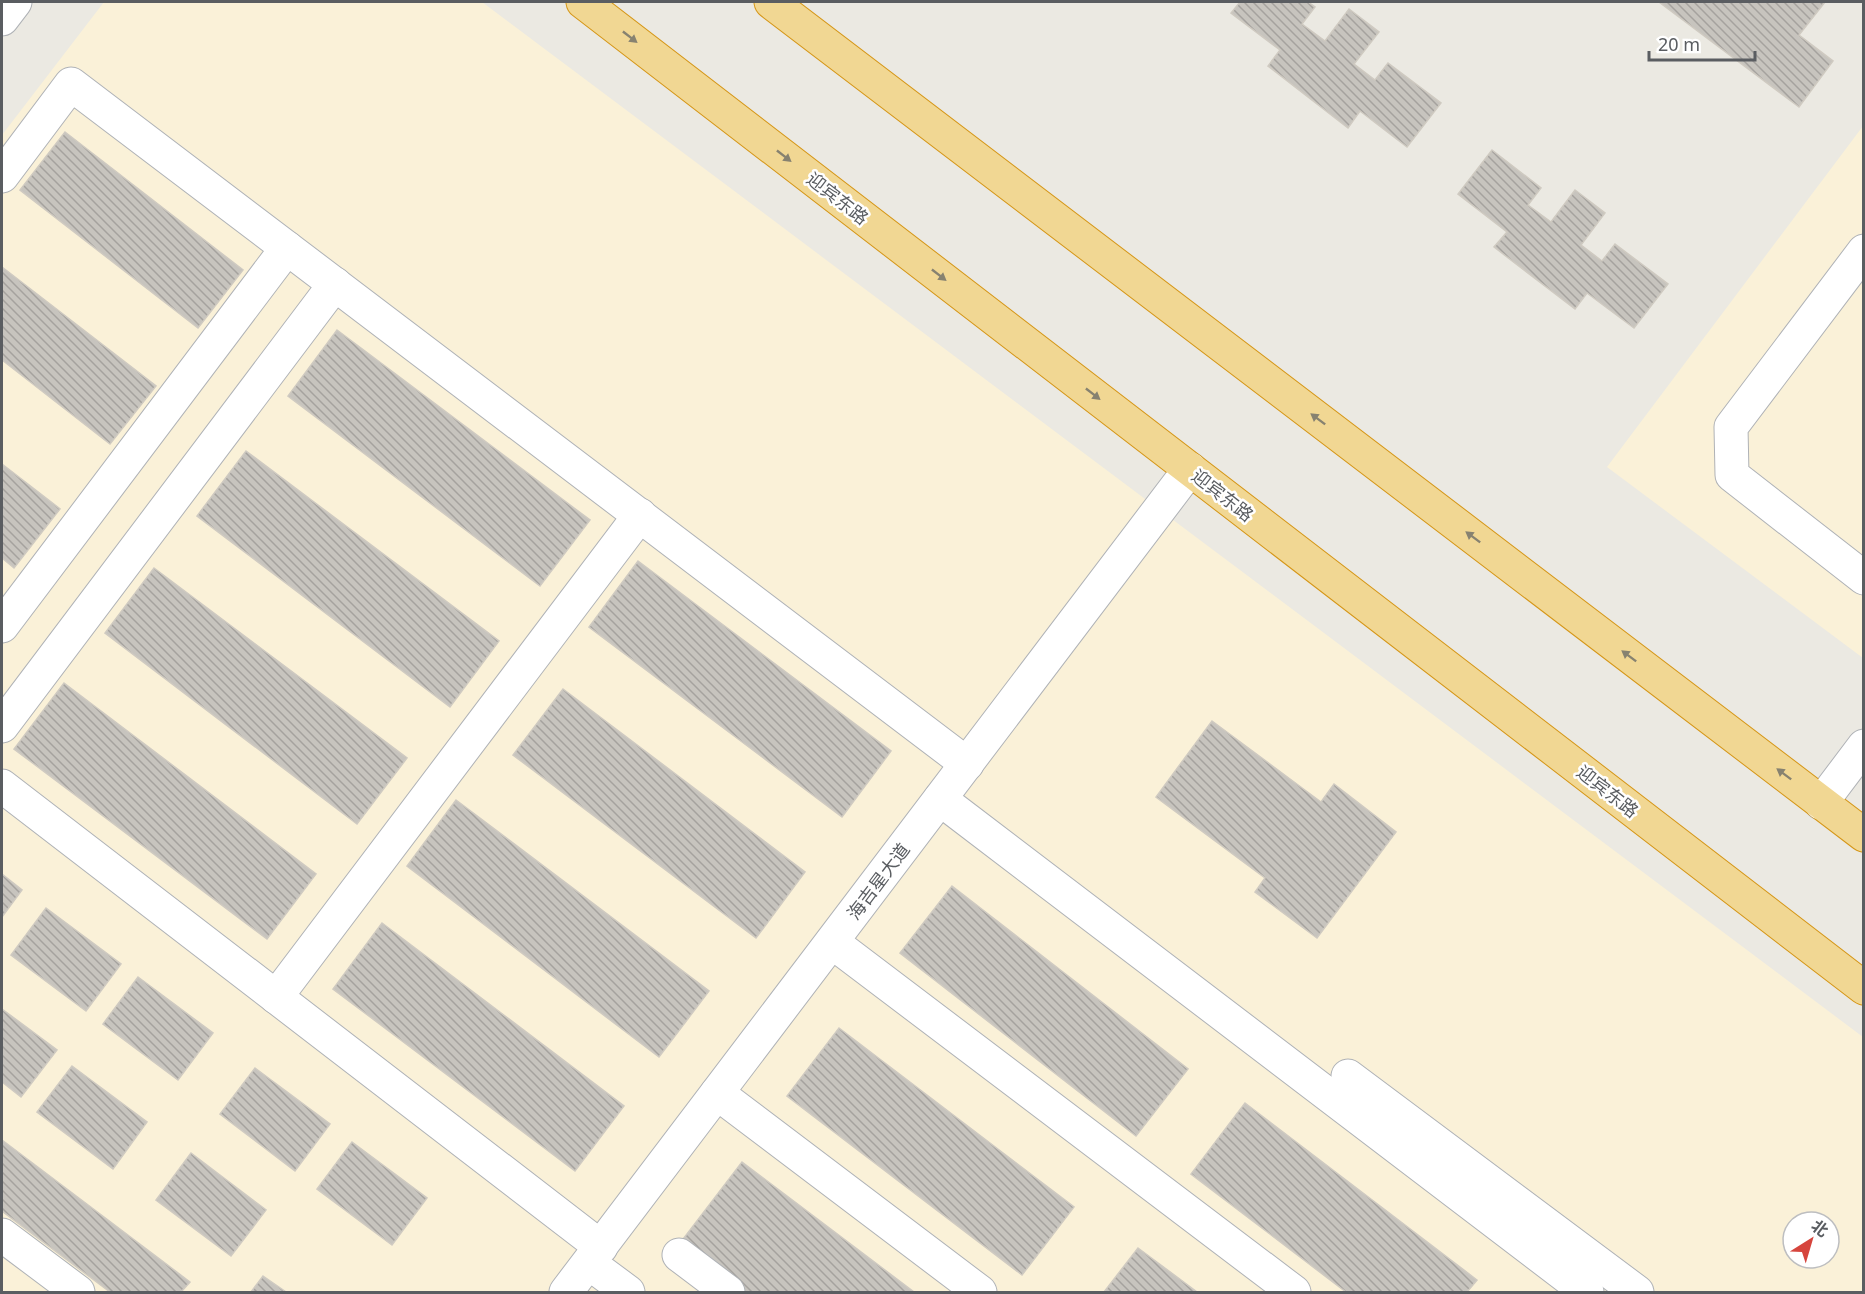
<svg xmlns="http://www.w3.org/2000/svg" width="1865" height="1294" font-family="'Noto Sans','Noto Sans SC',sans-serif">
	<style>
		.commercial { fill: #faf1d8; fill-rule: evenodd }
		.building { fill: url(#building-back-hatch); stroke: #cfcac1; stroke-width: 1.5 }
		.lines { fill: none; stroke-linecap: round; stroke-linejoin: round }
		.minor-casing { stroke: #afb2b6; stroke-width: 35 }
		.highway-casing { stroke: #d59617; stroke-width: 35 }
		.minor { stroke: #fff; stroke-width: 33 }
		.highway { stroke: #f1d793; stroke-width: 33 }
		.oneway { fill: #878270 }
		.labels { text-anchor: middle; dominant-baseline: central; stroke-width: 5; stroke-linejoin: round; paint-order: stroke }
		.street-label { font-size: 18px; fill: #5a5d61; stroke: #fff }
	</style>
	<defs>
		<pattern id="building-back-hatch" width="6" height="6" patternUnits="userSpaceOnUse" patternTransform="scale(1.5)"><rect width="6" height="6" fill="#c7c4be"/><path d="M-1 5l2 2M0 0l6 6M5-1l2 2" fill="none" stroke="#a5a29e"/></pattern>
	</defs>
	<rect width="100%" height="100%" fill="#ebe9e2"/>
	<g class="commercial">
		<path d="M104,2H482L1863,1037V1292H2V135ZM1793,1222H1829V1258H1793Z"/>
		<path d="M1863,126V658L1607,467Z"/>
	</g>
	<g class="building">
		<path d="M1240,2H1308L1315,7L1302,24L1325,41L1349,9L1379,32L1354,64L1375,80L1388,63L1441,103L1407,147L1360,111L1348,128L1268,66L1280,50L1231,13Z"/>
		<path d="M1659,2H1825L1799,35L1833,61L1799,107Z"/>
		<path d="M65,132L243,270L198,328L20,190Z"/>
		<path d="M1492,150L1541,188L1528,205L1551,222L1575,190L1605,213L1581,245L1602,261L1615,244L1668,284L1634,328L1587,293L1575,309L1494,247L1507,232L1458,194Z"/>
		<path d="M2,267L156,386L110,444L2,360Z"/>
		<path d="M337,330L590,520L540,586L288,396Z"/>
		<path d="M246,451L499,641L450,707L197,516Z"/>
		<path d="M2,464L60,509L14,568L2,558Z"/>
		<path d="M638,561L891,751L842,817L589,627Z"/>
		<path d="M154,568L407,758L357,824L105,633Z"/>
		<path d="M64,683L316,874L267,939L14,749Z"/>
		<path d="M563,689L805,872L756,938L513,755Z"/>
		<path d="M1212,721L1321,802L1334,784L1396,832L1317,938L1255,892L1265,878L1156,797Z"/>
		<path d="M456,800L709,991L659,1057L407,866Z"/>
		<path d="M2,874L22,890L2,917Z"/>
		<path d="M952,886L1188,1069L1136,1136L900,953Z"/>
		<path d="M46,908L121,964L86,1011L11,955Z"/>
		<path d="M382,923L624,1106L575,1171L333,989Z"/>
		<path d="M138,977L213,1033L178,1080L103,1024Z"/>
		<path d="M2,1009L57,1050L21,1097L2,1082Z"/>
		<path d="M839,1028L1074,1207L1022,1275L787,1096Z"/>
		<path d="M72,1066L147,1122L113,1169L37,1112Z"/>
		<path d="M255,1068L330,1124L295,1171L220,1114Z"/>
		<path d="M1245,1103L1477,1280L1467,1292H1346L1191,1174Z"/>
		<path d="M2,1140L190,1282L181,1292H110L2,1211Z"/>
		<path d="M352,1142L427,1198L392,1245L317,1189Z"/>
		<path d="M191,1153L266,1210L231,1256L156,1200Z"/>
		<path d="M742,1162L914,1292H746L680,1243Z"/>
		<path d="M1138,1248L1197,1292H1104Z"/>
		<path d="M263,1276L286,1292H251Z"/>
	</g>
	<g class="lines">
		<defs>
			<g id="minor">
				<path d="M2,19L15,2"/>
				<path d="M2,176L71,84L967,764"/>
				<path d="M1864,251L1731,427L1732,475L1864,578"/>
				<path d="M2,626L287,248"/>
				<path d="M2,726L335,284"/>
				<path d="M2,786L601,1247"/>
				<path d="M940,799L1587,1292"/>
				<path d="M1821,803L1864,746"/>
				<path d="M832,942L1294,1292"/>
				<path d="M276,997L640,515"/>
				<path d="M1348,1076L1637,1292"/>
				<path d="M717,1093L980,1292"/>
				<path d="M2,1235L78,1292"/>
				<path d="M679,1255L728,1292"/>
				<path d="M589,1263L628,1292"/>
				<path d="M566,1292L1190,469"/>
			</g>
			<g id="highway">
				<path d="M583,2L1864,988"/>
				<path d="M771,2L1864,835"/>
			</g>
		</defs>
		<use href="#minor" class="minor-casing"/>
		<use href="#highway" class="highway-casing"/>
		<use href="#minor" class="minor"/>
		<use href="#highway" class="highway"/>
	</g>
	<defs><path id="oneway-solid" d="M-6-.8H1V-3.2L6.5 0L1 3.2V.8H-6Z" transform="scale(1.5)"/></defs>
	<g class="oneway">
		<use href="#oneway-solid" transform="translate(630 37) rotate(38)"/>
		<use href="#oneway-solid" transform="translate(784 156) rotate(38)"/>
		<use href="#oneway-solid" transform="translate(939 275) rotate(38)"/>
		<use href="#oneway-solid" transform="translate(1093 394) rotate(38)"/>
		<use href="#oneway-solid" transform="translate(1318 419) rotate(-143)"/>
		<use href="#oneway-solid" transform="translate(1473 537) rotate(-143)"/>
		<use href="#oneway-solid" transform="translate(1629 656) rotate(-143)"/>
		<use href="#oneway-solid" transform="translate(1784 774) rotate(-143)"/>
	</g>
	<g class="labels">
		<g class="street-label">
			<text transform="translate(838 198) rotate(38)">迎宾东路</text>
			<text transform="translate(1223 495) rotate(38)">迎宾东路</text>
			<text transform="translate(1608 791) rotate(38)">迎宾东路</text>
			<text transform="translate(878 881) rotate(-53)">海吉星大道</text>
		</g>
	</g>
	<rect width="1865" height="1294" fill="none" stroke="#5a5d61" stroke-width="6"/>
	<g transform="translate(1811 1240) rotate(37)"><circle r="28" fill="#ffffff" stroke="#bdbec0" stroke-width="1.5"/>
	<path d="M0-4.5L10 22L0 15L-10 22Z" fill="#d6453d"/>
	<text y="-9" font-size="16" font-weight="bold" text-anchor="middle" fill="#5a5d61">北</text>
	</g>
	<path d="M1649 51v9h106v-9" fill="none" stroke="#5a5d61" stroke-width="3"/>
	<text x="1658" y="51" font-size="18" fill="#5a5d61" stroke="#ffffff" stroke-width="4.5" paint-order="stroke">20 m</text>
</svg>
